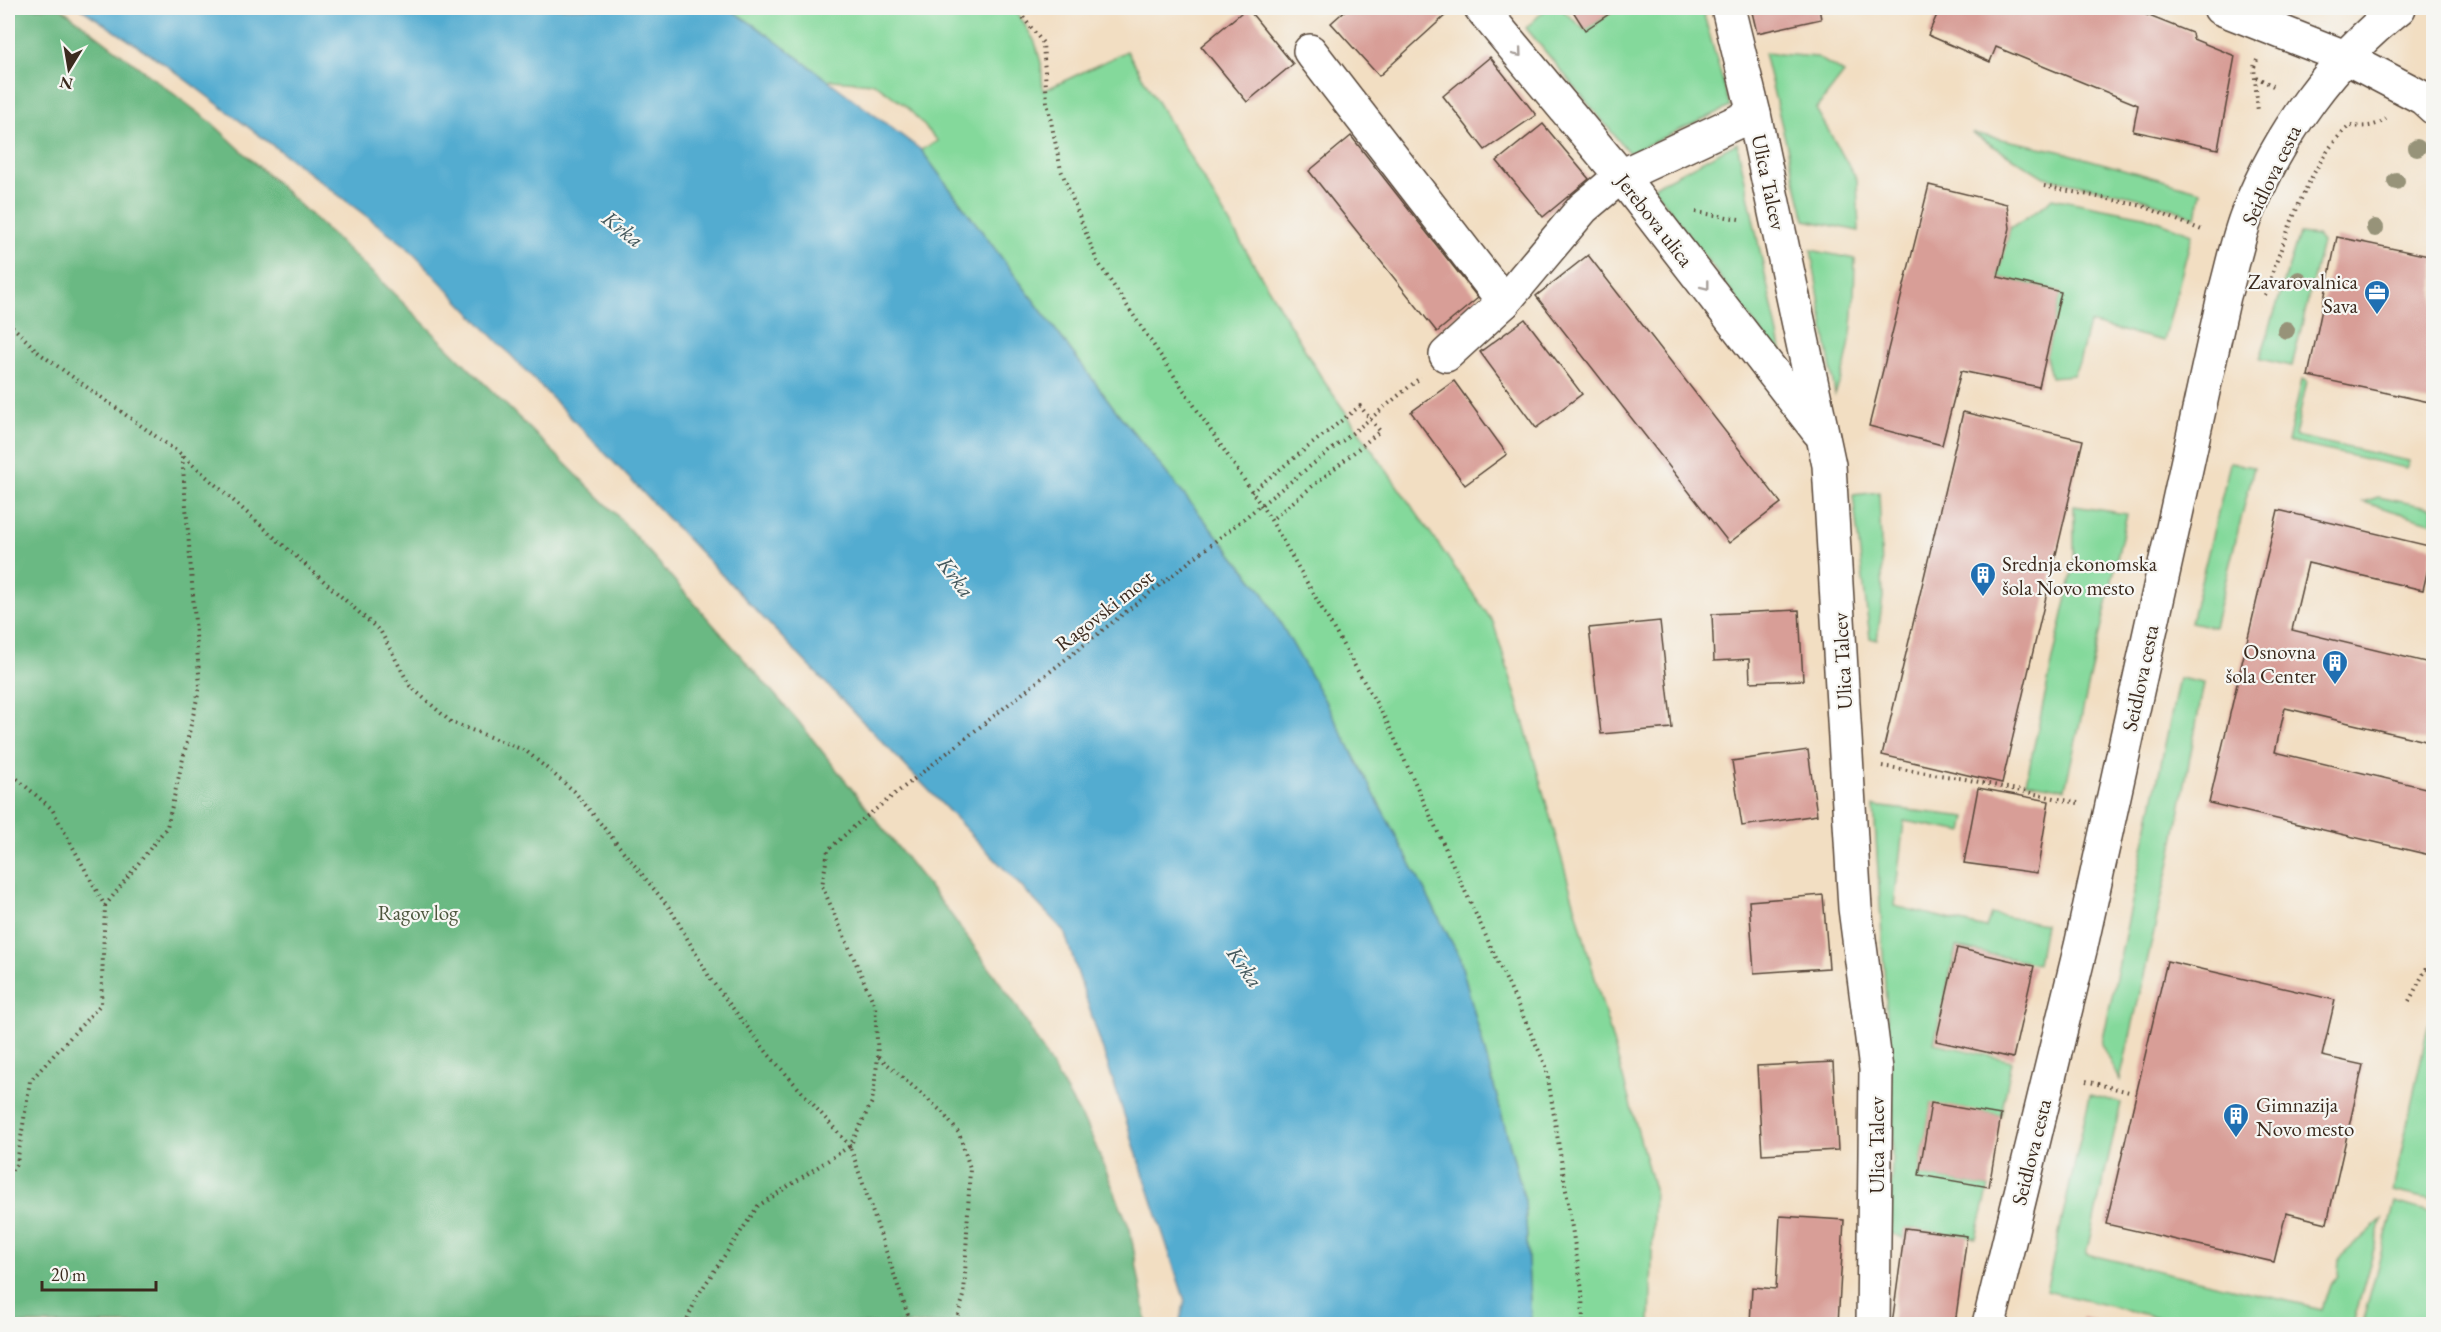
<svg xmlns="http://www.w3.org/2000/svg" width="2441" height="1332" font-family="'EB Garamond',serif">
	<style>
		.green { fill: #84d99b; stroke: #60825c; stroke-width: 1.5 }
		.forest { fill: #6bb983; stroke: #537250; stroke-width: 1.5 }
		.water { fill: #52acd0; stroke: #466b77; stroke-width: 1.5 }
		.building { fill: #d89e97 }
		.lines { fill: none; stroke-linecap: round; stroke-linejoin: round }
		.minor-casing { stroke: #564537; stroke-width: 36 }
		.tertiary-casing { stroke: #564537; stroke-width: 36 }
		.path { stroke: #564537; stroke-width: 4; stroke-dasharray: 1.5 4.5; stroke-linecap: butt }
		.minor { stroke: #fff; stroke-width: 33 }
		.tertiary { stroke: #fff; stroke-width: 33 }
		.path-bridge { stroke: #564537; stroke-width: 4; stroke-dasharray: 1.5 4.5; stroke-linecap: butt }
		.tree { fill: #979379 }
		.oneway { stroke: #a79f9a }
		.labels { text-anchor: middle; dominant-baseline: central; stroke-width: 4.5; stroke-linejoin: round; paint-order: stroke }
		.street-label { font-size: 21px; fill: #3b2a1e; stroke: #f6f6f2 }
		.poi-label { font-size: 21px; fill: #3b2a1e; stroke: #f6f6f2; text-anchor: end }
		.park-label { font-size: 21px; fill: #4d563d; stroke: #f6f6f2 }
		.water-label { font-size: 22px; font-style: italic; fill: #43585c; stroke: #f6f6f2 }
	</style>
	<rect width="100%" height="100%" fill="#f6f6f2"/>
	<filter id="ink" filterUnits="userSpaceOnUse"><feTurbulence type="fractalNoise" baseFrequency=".0167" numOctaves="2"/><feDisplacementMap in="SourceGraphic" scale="12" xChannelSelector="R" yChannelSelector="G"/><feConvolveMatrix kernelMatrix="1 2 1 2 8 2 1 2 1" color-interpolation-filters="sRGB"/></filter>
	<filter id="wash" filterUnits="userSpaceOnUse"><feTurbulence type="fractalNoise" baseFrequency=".008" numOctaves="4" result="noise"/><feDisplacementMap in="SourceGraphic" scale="24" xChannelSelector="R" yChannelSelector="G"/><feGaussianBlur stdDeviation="1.35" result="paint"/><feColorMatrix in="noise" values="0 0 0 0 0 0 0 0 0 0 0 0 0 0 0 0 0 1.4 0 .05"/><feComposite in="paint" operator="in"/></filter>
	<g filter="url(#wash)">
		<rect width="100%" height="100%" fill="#f2dec2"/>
		<g class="green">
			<path d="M702,8H1015L1035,42L1041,63L1043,91L1127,51L1323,380L1493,622L1518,702L1654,1189L1650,1324H1531L1525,1201L1459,956L1325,701L1262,591L1117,412L921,150L938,141L907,107L874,83L816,79Z"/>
			<path d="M1547,8H1560L1585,30L1618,8H1702L1730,107L1629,153L1526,28Z"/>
			<path d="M1764,53L1817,57L1844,73L1816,109L1857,180L1859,231L1805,220Z"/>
			<path d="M1972,133L2059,151L2201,191L2196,217L2138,197L2044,177Z"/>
			<path d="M1737,143L1784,363L1653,187Z"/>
			<path d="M2052,198L2144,216L2192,234L2164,341L2089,323L2079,363L2073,375L2051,377L2046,356L2061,292L1998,277L2010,228L2045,205Z"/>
			<path d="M2299,234L2317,236L2322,242L2292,366L2260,359Z"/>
			<path d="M1811,250L1855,259C1854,306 1854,351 1835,394Z"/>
			<path d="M2302,379L2307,381L2295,436L2409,461L2406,468L2288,442Z"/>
			<path d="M2230,463L2254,467L2214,627L2191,622Z"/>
			<path d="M1879,492L1883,597L1877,640L1870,638L1853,495Z"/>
			<path d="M2378,497L2433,508V523L2363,502Z"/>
			<path d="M2074,506L2127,514L2065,789L2026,782L2074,564Z"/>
			<path d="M2179,678L2204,683L2171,857L2120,1080L2102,1044Z"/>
			<path d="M1874,806L1966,817L1963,832L1904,821L1894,906L1986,928L1991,914L2045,924L2038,964L1956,947L1934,1043L2012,1061L2001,1115L1931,1104L1919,1175L1989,1187L1976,1238L1905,1228L1904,1239L1890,1233L1893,1115Z"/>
			<path d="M2429,1021L2434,1022L2433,1200L2393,1191Z"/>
			<path d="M2090,1095L2121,1103L2086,1254L2322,1309L2330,1284L2338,1276L2339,1258L2382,1220L2353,1324H2186L2046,1291Z"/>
			<path d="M2395,1202L2433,1213V1324H2362Z"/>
		</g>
		<path class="forest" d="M8,8H61L212,123L379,279L614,512L799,722L952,916L1016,1005L1089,1130L1130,1229L1147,1324H8Z"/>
		<path class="water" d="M80,8H728L757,27L921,150L1117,412L1262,591L1325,701L1459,956L1525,1201L1531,1324H1179L1185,1301L1064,931L406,246L162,62Z"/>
		<g id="blocks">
			<g class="building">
				<path d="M1247,8L1293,64L1247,102L1201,46Z"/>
				<path d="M1348,8H1441L1447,14L1379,76L1331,23Z"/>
				<path d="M1571,8H1618L1585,30Z"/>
				<path d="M1751,8H1819L1821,19L1757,33Z"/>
				<path d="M1940,8H2129L2192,33L2193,39L2235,56L2218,149L2133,131L2138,105L1996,47L1990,62L1928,35Z"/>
				<path d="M1490,57L1536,115L1485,150L1443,96Z"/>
				<path d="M1543,124L1589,179L1543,217L1497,161Z"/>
				<path d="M1351,136L1478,298L1437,332L1309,171Z"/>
				<path d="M1929,185L2007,204L2010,228L1998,277L2061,292L2039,387L1961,371L1942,445L1869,426Z"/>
				<path d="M2337,237L2434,257V403L2308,376Z"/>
				<path d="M1588,255L1781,503L1729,543L1536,296Z"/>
				<path d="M1525,319L1582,394L1536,428L1480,352Z"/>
				<path d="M1454,381L1507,454L1465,485L1411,412Z"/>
				<path d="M1963,412L2083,440L2002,783L1882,755Z"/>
				<path d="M2278,510L2433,547L2423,590L2308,563L2292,630L2434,664V743L2285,708L2275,752L2434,790V856L2209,803Z"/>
				<path d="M1799,610L1803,680L1750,682L1749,659L1714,661L1712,614Z"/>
				<path d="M1660,621L1672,728L1601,734L1589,628Z"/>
				<path d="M1808,750L1817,815L1742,826L1732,761Z"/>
				<path d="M1978,788L2049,801L2037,873L1964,863Z"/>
				<path d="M1823,895L1829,968L1754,973L1749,901Z"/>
				<path d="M1957,948L2034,966L2013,1058L1936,1041Z"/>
				<path d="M2167,961L2335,1000L2322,1056L2363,1065L2327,1223L2286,1213L2274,1262L2106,1224Z"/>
				<path d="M1833,1062L1838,1150L1762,1154L1757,1066Z"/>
				<path d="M1931,1103L2001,1115L1989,1187L1919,1175Z"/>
				<path d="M1780,1216L1844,1220L1838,1324H1750L1752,1287L1776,1289Z"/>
				<path d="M1905,1228L1967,1236L1955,1324H1892Z"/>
				<path d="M2082,1317L2111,1324H2080Z"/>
			</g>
		</g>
	</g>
	<g filter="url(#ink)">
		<use href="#blocks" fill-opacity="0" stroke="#564537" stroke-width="1.5"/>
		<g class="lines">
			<defs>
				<g id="minor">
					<path d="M1481,8L1621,176L1818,431"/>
					<path d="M1728,8L1754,114L1829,465L1855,908L1876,1069L1873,1324"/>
					<path d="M2220,8L2345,57L2423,98L2434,108"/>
					<path d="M1310,51L1504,302"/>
					<path d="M1446,355L1504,302L1583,208L1621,176L1754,114"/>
				</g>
				<path id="tertiary" d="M1989,1324L2081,946L2224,296C2232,269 2237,239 2248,212C2278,135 2334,58 2399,8"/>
			</defs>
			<use href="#minor" class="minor-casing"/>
			<use href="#tertiary" class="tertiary-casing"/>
			<g class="path">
				<path d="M1016,8L1043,43L1047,102L1061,170L1097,261L1271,520L1386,720L1546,1066L1582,1290L1583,1324"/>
				<path d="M2257,60L2254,67L2258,112"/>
				<path d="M2256,77L2275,87"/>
				<path d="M2044,186L2143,206L2204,231"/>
				<path d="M1696,212L1739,219"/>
				<path d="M2265,295C2281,248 2311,156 2350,126C2364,127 2375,127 2386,119"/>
				<path d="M8,322L39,353L182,455L381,632L410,686L451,722L526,751L574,791L671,910L711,980L769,1055L850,1146L872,1102L878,1057L875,1006L822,886L828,850L857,824"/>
				<path d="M1370,419L1421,377"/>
				<path d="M1251,492L1360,406L1380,431L1271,520"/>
				<path d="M1882,766L1965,779L2078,803"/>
				<path d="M8,771L52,809L105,906L101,1004L30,1081L17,1163L8,1175"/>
				<path d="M105,906L167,827L200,686L182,455"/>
				<path d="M2409,1001L2426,969L2434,970"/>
				<path d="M879,1057L941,1111L959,1133L970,1168L964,1296L955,1324"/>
				<path d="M2086,1081L2129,1092"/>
				<path d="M685,1324L698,1295L758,1206L850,1146L911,1324"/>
			</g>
			<use href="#minor" class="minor"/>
			<use href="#tertiary" class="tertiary"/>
			<path class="path-bridge" d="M857,824L1370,419"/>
		</g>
		<g class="tree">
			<circle cx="2417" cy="148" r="9"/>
			<circle cx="2396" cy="181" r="9"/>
			<circle cx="2375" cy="228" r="9"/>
			<circle cx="2299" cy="280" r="9"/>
			<circle cx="2286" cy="330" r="9"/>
		</g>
		<defs><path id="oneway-chevron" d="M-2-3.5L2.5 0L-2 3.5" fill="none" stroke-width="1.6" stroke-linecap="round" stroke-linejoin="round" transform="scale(1.5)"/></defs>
		<g class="oneway">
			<use href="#oneway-chevron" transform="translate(1518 53) rotate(50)"/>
			<use href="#oneway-chevron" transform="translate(1706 286) rotate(52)"/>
		</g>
	</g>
	<defs>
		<symbol id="office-pin" viewBox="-11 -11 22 30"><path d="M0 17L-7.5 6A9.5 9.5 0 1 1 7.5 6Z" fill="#1f6fb2" stroke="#f6f6f2"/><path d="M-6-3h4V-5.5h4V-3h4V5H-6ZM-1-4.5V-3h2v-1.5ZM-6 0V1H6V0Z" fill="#fff"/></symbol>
		<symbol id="building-pin" viewBox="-11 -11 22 30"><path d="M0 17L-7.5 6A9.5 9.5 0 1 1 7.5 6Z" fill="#1f6fb2" stroke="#f6f6f2"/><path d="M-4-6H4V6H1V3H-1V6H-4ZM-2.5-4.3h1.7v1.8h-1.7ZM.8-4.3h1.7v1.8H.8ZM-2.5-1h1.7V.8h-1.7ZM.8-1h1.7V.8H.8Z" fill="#fff"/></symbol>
	</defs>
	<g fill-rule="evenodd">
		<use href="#office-pin" x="2362" y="278" width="30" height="40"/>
		<use href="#building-pin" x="1968" y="560" width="30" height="40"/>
		<use href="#building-pin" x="2320" y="648" width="30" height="40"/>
		<use href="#building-pin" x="2221" y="1101" width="30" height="40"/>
	</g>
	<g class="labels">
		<g class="street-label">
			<text transform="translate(2271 175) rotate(-64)">Seidlova cesta</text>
			<text transform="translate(1769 182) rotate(78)">Ulica Talcev</text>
			<text transform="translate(1655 220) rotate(52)">Jerebova ulica</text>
			<text transform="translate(1104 610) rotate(-38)">Ragovski most</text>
			<text transform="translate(1842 661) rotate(-93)">Ulica Talcev</text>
			<text transform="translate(2140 678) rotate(-78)">Seidlova cesta</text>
			<text transform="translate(1876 1145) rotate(-90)">Ulica Talcev</text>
			<text transform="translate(2031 1152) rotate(-76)">Seidlova cesta</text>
		</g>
		<g class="poi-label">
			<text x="2358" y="281">Zavarovalnica<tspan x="2358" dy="24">Sava</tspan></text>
			<text x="2002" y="563" text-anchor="start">Srednja ekonomska<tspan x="2002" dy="24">šola Novo mesto</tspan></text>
			<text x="2316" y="651">Osnovna<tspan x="2316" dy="24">šola Center</tspan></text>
			<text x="2256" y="1104" text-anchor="start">Gimnazija<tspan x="2256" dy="24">Novo mesto</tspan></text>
		</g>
		<g class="park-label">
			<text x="418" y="912">Ragov log</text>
		</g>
		<g class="water-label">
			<text transform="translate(623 229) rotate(38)">Krka</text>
			<text transform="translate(956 577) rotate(53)">Krka</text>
			<text transform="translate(1245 967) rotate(55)">Krka</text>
		</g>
	</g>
	<rect width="2441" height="1332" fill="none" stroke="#f6f6f2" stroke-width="30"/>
	<g transform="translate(69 69) rotate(191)" stroke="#f6f6f2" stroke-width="4.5" paint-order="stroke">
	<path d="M0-4.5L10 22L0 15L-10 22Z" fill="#3b2a1e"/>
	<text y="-9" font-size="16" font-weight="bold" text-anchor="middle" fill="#3b2a1e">N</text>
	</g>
	<path d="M42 1281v9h114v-9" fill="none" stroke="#3b2a1e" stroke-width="3"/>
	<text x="51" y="1281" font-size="18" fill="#3b2a1e" stroke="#f6f6f2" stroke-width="4.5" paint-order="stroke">20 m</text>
</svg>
